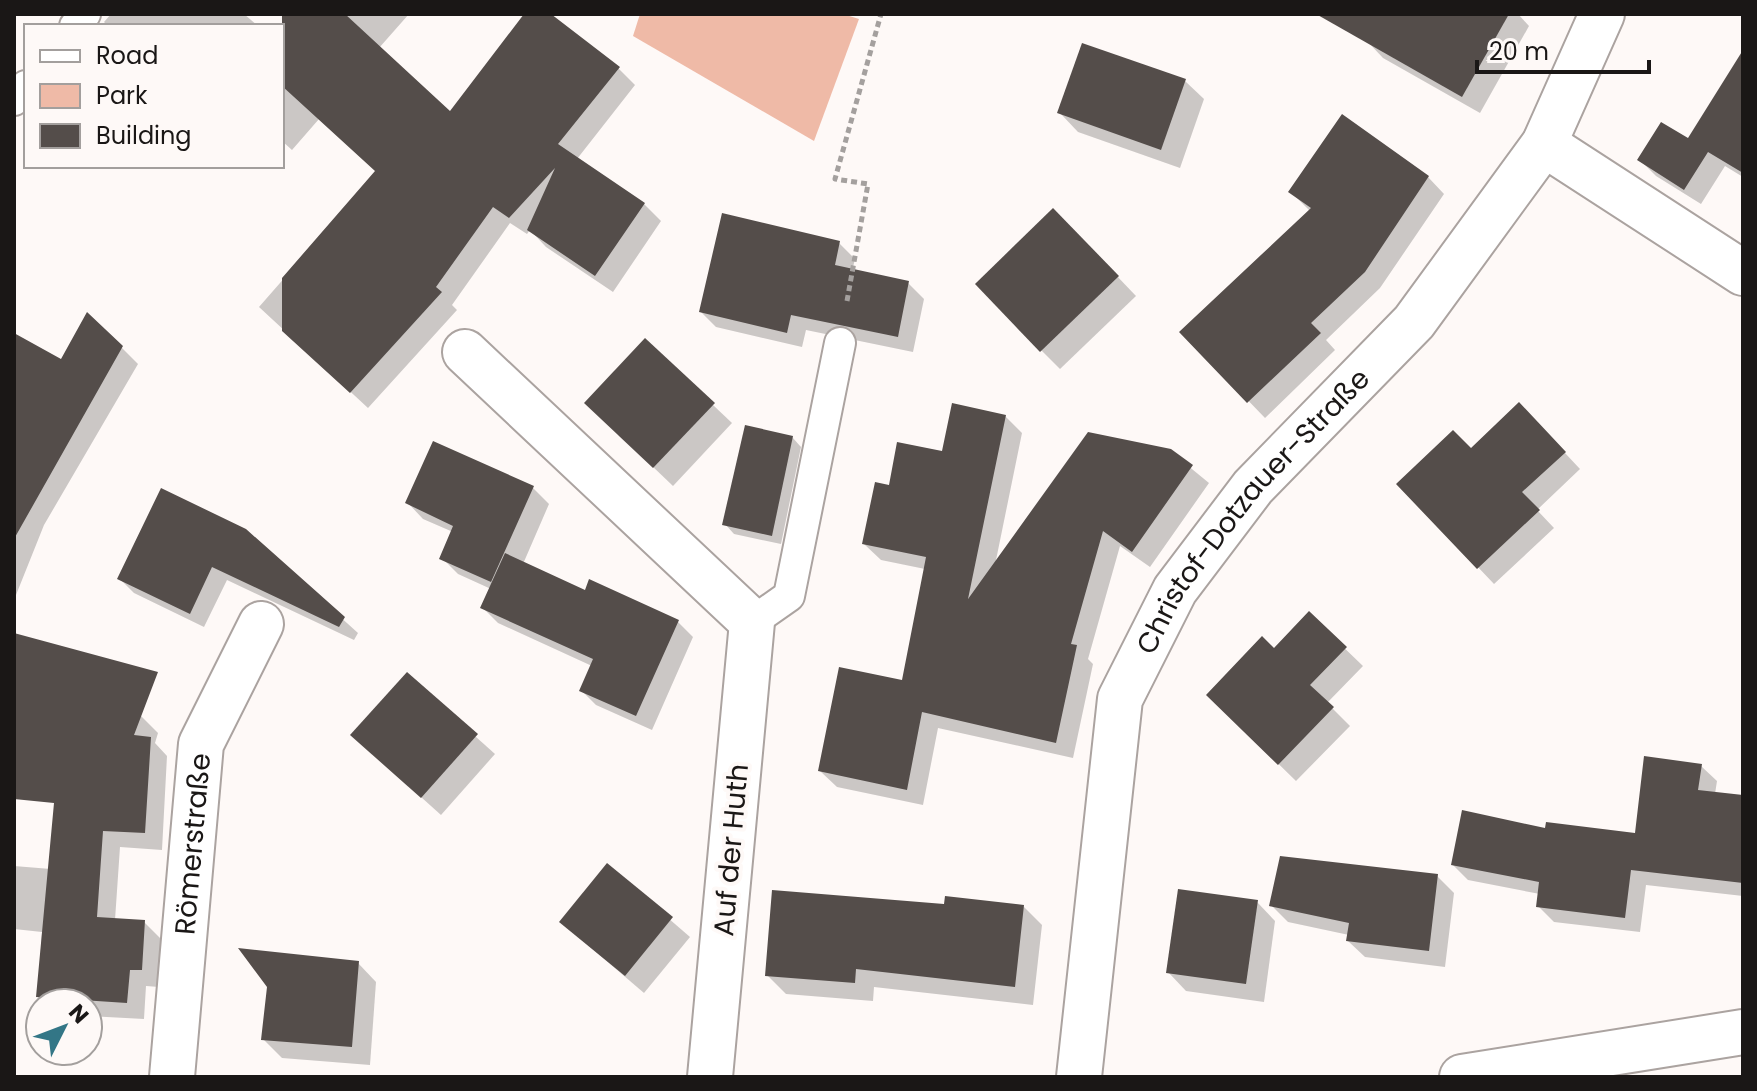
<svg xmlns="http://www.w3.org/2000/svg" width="1757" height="1091" font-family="Poppins,sans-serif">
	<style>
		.green { fill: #efbaa7 }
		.shadow { fill: #0003 }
		.building { fill: #544d4a }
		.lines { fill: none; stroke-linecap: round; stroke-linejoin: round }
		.lane-casing { stroke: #aba3a0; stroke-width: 34 }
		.street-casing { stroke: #aba3a0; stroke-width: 48 }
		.path { stroke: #a4a09e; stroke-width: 5; stroke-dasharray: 6 4; stroke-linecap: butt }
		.lane { stroke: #fff; stroke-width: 30 }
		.street { stroke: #fff; stroke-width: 44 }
		.labels { text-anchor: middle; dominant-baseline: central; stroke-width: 8; stroke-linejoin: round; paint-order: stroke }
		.street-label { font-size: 28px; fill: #1a1716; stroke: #fef9f7 }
	</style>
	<rect width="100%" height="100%" fill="#fef9f7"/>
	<path class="green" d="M640,14H843L859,19L814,141L633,36Z"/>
	<g class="shadow">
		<path d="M111,14H244L258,26H108L104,22Z"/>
		<path d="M292,14H409L379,48L451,114L526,14H548L618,68L635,85L577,159L644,204L661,221L613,292L546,247L530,230L527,234L510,223L452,305L457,310L368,408L259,307L377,172L319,119L292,150L282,141V26Z"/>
		<path d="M1381,14H1518L1529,26L1480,113L1383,58L1366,40Z"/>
		<path d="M1185,81L1204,99L1180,168L1078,132L1060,113Z"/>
		<path d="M1743,96V177L1725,166L1701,204L1656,176L1640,160L1689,141Z"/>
		<path d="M1342,117L1428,177L1444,194L1380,288L1326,340L1335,350L1265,418L1182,332L1310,211L1291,192Z"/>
		<path d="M1072,229L1136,296L1060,369L1041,350Z"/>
		<path d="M839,243L855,259L852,271L908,283L924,299L913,352L806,330L802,347L716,327L701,312Z"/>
		<path d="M122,348L138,364L44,525L14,600V352L62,362Z"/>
		<path d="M713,405L732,423L673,486L605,421Z"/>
		<path d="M1005,416L1022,433L995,565L1170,451L1209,483L1150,567L1120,546L1088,659L1093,664L1073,758L938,728L923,805L837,787L820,771L904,682L925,569L881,560L864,544L890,487Z"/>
		<path d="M1535,421L1580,469L1537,510L1554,528L1494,584L1399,484Z"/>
		<path d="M792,437L801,447L781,544L734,534L725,524Z"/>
		<path d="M533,488L549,504L523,564L586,592L678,622L693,637L652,730L596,705L581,690L592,666L498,623L482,607L491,589L458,574L442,558L453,532L423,519L407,502Z"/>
		<path d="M245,531L358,633L354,640L227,580L204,627L134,593L120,579Z"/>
		<path d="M1309,614L1363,666L1327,703L1350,726L1296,781L1208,695L1274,651Z"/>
		<path d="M407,675L495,754L441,815L372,753Z"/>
		<path d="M141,716L158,733L155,743L167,756L162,850L120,847L115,920L144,922L161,939L159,987L146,986L144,1019L88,1016V1003H45L38,997L42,932L14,929V866L51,869Z"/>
		<path d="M1701,766L1717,781L1715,794L1743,798V896L1646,885L1640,932L1554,922L1538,906L1540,894L1468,880L1453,865L1547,831L1636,836Z"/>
		<path d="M608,866L690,937L644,993L561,922Z"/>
		<path d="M1437,876L1454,893L1445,967L1365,957L1348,941L1349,935L1288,922L1272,906Z"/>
		<path d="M1257,902L1275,921L1264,1002L1186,991L1168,972Z"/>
		<path d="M946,906H1023L1042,925L1033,1005L874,987L873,1001L786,994L767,975Z"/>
		<path d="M358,963L376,982L370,1065L282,1058L263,1039Z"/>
	</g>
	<g class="building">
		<path d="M282,14H345L450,111L524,14H551L620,67L558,144L645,203L595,276L527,230L555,168L509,218L493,207L436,287L442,292L350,393L282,331V278L375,171L282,86Z"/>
		<path d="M1316,14H1509L1462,97Z"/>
		<path d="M1082,43L1186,79L1161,150L1057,113Z"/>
		<path d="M1743,50V173L1708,152L1684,190L1637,160L1661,122L1688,138Z"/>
		<path d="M1342,114L1429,176L1365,272L1311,323L1321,333L1247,403L1179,332L1311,208L1288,192Z"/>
		<path d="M1053,208L1119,276L1040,352L975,284Z"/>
		<path d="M722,213L840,241L835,265L909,281L898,337L791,315L787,333L699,312Z"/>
		<path d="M87,312L123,346L14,539V333L61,359Z"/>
		<path d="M645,338L715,403L653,468L584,403Z"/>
		<path d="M1519,402L1566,452L1522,492L1540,510L1477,569L1396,484L1453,430L1471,448Z"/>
		<path d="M952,403L1006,415L968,599L1088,432L1171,449L1193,465L1132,552L1103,531L1071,644L1077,645L1056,743L922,712L907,790L818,771L839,667L902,680L926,557L862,544L875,482L889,485L897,442L942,451Z"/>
		<path d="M745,425L793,436L772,536L722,525Z"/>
		<path d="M433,441L534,486L491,582L439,559L453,526L405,503Z"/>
		<path d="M161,488L246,529L345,617L339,627L212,567L190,614L117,579Z"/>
		<path d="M505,553L585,590L589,579L679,620L636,716L579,691L593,659L480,608Z"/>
		<path d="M1309,611L1347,647L1310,685L1334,707L1278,765L1206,695L1262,636L1274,648Z"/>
		<path d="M14,633L158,672L134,735L151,737L145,833L103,831L97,917L145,920L142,970H130L127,1003L36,997L54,803L14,799Z"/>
		<path d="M407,672L478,734L421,798L350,735Z"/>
		<path d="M1644,756L1702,764L1698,790L1743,795V883L1631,870L1625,918L1536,907L1539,882L1451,865L1462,810L1545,828L1546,822L1635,833Z"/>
		<path d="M1280,856L1438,874L1429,951L1346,941L1349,923L1269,906Z"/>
		<path d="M607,863L673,917L625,976L559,922Z"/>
		<path d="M1178,889L1258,900L1246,984L1166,973Z"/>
		<path d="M772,890L944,904L945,896L1024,905L1015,987L856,969L855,983L765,976Z"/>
		<path d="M238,948L359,961L352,1047L261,1040L267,987Z"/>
	</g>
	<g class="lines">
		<defs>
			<g id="lane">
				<path d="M75,26L85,14"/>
				<path d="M14,100L26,86"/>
				<path d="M752,622L789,596L840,343"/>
			</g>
			<g id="street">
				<path d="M1544,144L1743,273"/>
				<path d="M465,352L752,622L710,1077"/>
				<path id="s1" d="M172,1077L201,744L261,624"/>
				<path id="s2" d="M1079,1077L1120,699L1175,590L1253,487L1414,322L1544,144L1602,14"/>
				<path d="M1462,1077L1743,1032"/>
			</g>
		</defs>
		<use href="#lane" class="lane-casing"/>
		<use href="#street" class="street-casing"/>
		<path class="path" d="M847,301L868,184L835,179L881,14"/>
		<use href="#lane" class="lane"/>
		<use href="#street" class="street"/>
	</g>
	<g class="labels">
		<g class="street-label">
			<text stroke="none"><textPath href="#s2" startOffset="612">Christof-Dotzauer-Straße</textPath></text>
			<text stroke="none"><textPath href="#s1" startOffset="234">Römerstraße</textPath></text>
			<text transform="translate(731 850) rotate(-85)">Auf der Huth</text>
		</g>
	</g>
	<rect width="1757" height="1091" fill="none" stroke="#1a1716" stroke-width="32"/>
	<rect x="24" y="24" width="260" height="144" fill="#fef9f7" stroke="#a39f9d" stroke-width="2"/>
	<rect x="40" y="50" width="40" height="12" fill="#ffffff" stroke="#a39f9d" stroke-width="2"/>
	<text x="96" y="64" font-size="24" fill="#1a1716">Road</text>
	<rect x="40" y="84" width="40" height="24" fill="#efbaa7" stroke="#a39f9d" stroke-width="2"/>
	<text x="96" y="104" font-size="24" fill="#1a1716">Park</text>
	<rect x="40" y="124" width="40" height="24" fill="#544d4a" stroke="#a39f9d" stroke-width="2"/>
	<text x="96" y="144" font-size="24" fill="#1a1716">Building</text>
	<g transform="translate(64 1027) rotate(48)"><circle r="38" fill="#fef9f7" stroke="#a39f9d" stroke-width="2"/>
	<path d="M0-6L14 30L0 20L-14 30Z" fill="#337686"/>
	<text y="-12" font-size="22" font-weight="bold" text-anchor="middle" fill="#1a1716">N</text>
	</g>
	<path d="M1477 60v12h172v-12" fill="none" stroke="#1a1716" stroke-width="4"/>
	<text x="1489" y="60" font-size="24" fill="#1a1716" stroke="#fef9f7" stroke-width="6" paint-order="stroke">20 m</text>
</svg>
